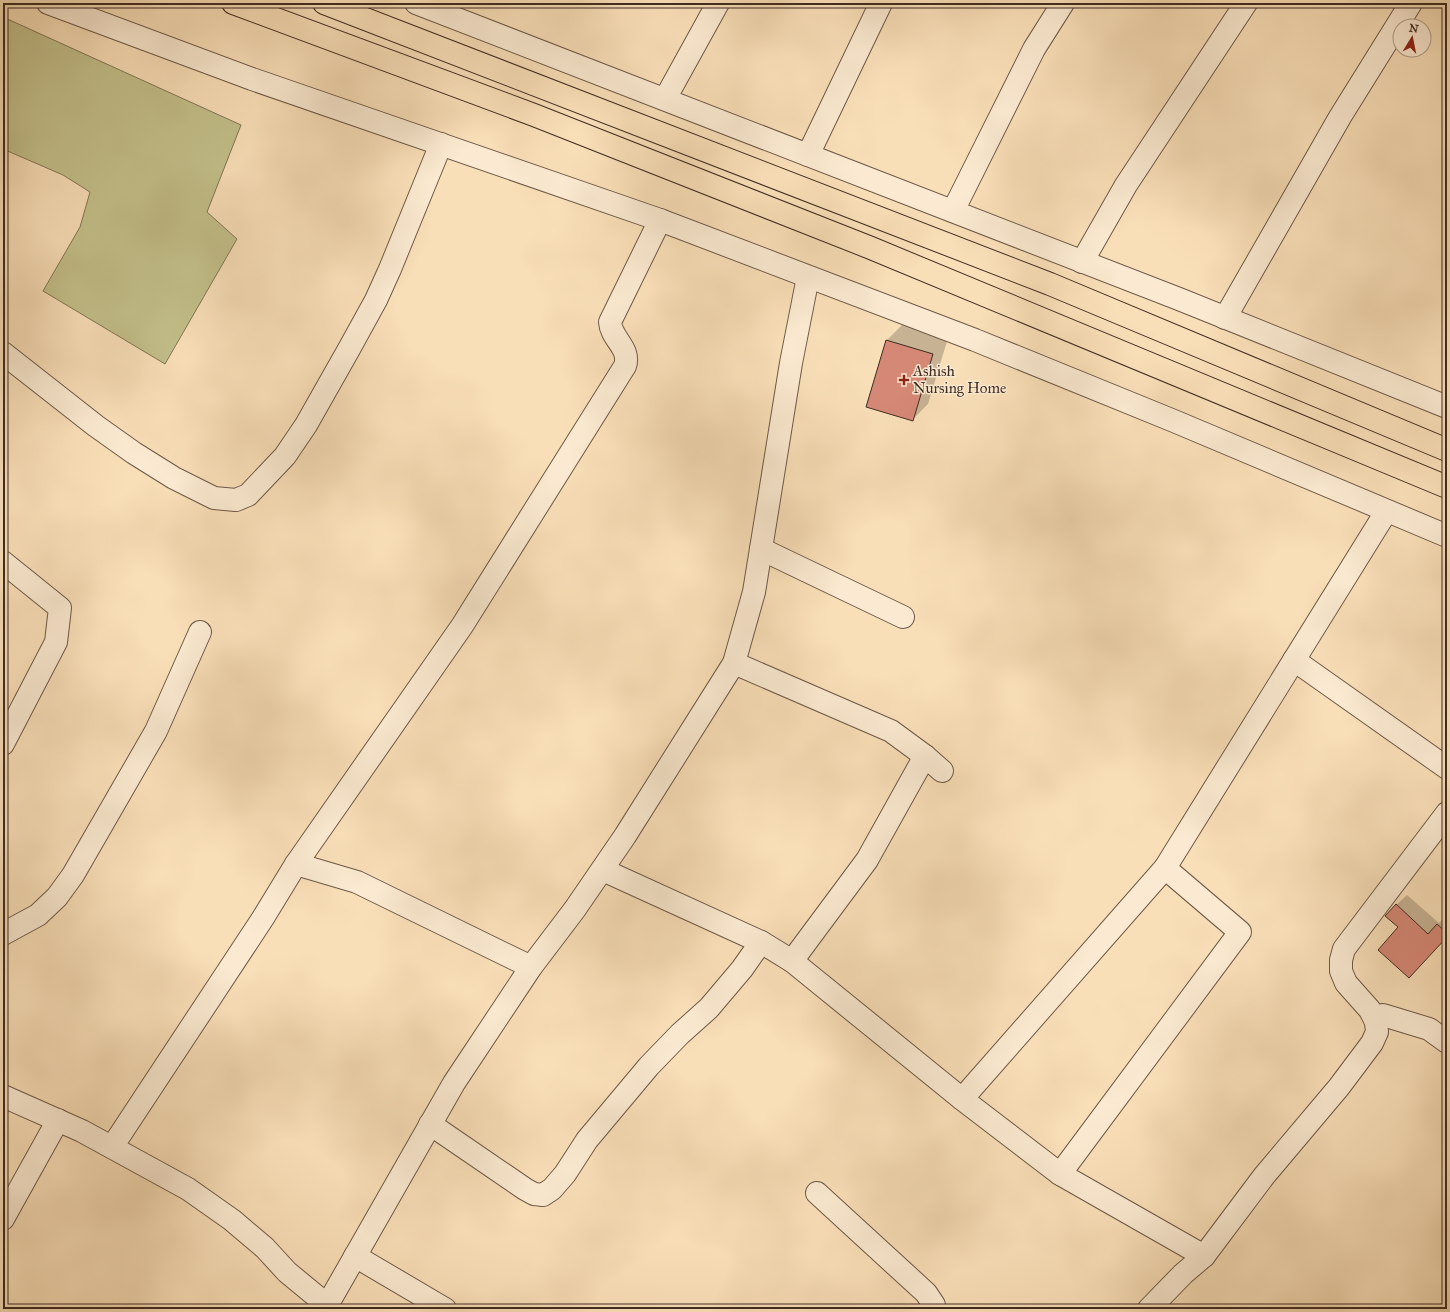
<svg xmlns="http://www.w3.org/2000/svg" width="1450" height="1312" font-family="'IM FELL Great Primer',serif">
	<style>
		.green { fill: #c3c08b; stroke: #827656 }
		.shadow { fill: #0003 }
		.building { fill: #d68876; stroke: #402c22 }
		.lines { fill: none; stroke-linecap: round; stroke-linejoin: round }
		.minor-casing { stroke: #6e5948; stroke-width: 24 }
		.highway-casing { stroke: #402c22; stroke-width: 24 }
		.minor { stroke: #fbead1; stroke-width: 22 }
		.highway { stroke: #f9dfb8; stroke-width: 22 }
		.poi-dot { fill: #8f2418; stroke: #fbead1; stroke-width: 1.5 }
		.labels { text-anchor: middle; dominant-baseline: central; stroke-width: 3; stroke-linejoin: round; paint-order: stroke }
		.poi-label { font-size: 15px; fill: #402c22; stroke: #fbead1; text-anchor: start }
	</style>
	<rect width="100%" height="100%" fill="#f9dfb8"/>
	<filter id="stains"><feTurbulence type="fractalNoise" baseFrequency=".005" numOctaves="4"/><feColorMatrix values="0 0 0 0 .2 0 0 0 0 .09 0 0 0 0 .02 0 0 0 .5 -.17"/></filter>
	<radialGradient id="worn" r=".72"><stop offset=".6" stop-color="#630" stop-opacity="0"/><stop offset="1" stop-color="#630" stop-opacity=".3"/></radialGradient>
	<path class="green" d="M3,17L241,125L207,212L237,239L165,364L43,291L80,227L90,192L63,175L3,149Z"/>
	<g class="shadow">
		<path d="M903,324L948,338L928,404L912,420L887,340Z"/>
		<path d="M1407,895L1439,923L1447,915V937L1409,977L1396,905Z"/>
	</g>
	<g class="building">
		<path d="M886,340L933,354L913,421L866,407Z"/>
		<path d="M1396,904L1428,934L1437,924L1447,933V937L1409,978L1378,950L1398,927L1385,916Z"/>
	</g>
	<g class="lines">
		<defs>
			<g id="minor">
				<path d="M48,3L252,79L660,220L975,340L1174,421L1447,536"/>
				<path d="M416,3L1179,299L1447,407"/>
				<path d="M665,99L718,3"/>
				<path d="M808,155L881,3"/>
				<path d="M953,211L1034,49L1063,3"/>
				<path d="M1082,262L1126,185L1246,3"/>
				<path d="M1225,318L1340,117L1411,3"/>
				<path d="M3,353L96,426L134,453L174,478L214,498L236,500L248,495L285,456L306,425L349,349L376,300L390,269L441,144"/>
				<path d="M761,549L903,617"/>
				<path d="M3,562L60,608L56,642L3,744"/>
				<path d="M1294,660L1447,768"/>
				<path d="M734,663L891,731L925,756L942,771"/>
				<path d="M296,864L357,882L531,967"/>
				<path d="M603,870L761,942L792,961L962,1099"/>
				<path d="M3,934L38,915L57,897L73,875L156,731L200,632"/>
				<path d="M792,961L867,860L925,756"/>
				<path d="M1376,1022L1383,1015L1429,1029L1447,1042"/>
				<path d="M3,1096L82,1131L188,1189L232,1220L265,1248L287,1272L327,1305"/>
				<path d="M430,1124L525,1189L534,1194L543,1195L552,1189L565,1174L587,1140L649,1066L680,1034L709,1008L742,969L761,942"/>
				<path d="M112,1147L263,918L296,864L462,626L625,366C631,348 611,339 610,322L660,220"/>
				<path d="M1060,1174L962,1099L1165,868"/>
				<path d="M817,1193L926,1293L934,1305V1309"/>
				<path d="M3,1219L58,1120"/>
				<path d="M355,1256L445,1309"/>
				<path d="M1204,1256L1060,1174L1240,932L1165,868L1386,512"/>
				<path d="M325,1309L454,1083L531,967L575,909L625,836L734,663L754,592L791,363L808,277"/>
				<path d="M1149,1309L1183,1274L1204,1256L1264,1176L1339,1087L1372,1043L1377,1032L1376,1022L1370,1010L1346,983L1341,971V960L1344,949L1447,813"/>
			</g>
			<g id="highway">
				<path d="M233,3L534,115L871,248L1447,487"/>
				<path d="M324,3L1050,284L1447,450"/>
			</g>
		</defs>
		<use href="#minor" class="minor-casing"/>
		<use href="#highway" class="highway-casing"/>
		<use href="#minor" class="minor"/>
		<use href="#highway" class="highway"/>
	</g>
	<path class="poi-dot" d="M902 374h4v4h4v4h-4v4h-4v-4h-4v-4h4z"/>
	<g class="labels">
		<g class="poi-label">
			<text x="913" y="371">Ashish<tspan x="913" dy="17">Nursing Home</tspan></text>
		</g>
	</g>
	<rect width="1450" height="1312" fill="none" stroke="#f9dfb8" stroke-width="16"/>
	<rect x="4" y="4" width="1442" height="1304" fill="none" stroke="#402c22" stroke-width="2"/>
	<rect x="8" y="8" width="1434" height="1296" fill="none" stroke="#402c22"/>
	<g transform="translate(1412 38) rotate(10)"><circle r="19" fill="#fbead1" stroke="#b09e8b"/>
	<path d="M0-3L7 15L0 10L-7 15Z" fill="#8f2418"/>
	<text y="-6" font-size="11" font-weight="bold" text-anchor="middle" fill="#402c22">N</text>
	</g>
	<rect width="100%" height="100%" filter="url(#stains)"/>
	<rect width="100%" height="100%" fill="url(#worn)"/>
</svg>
